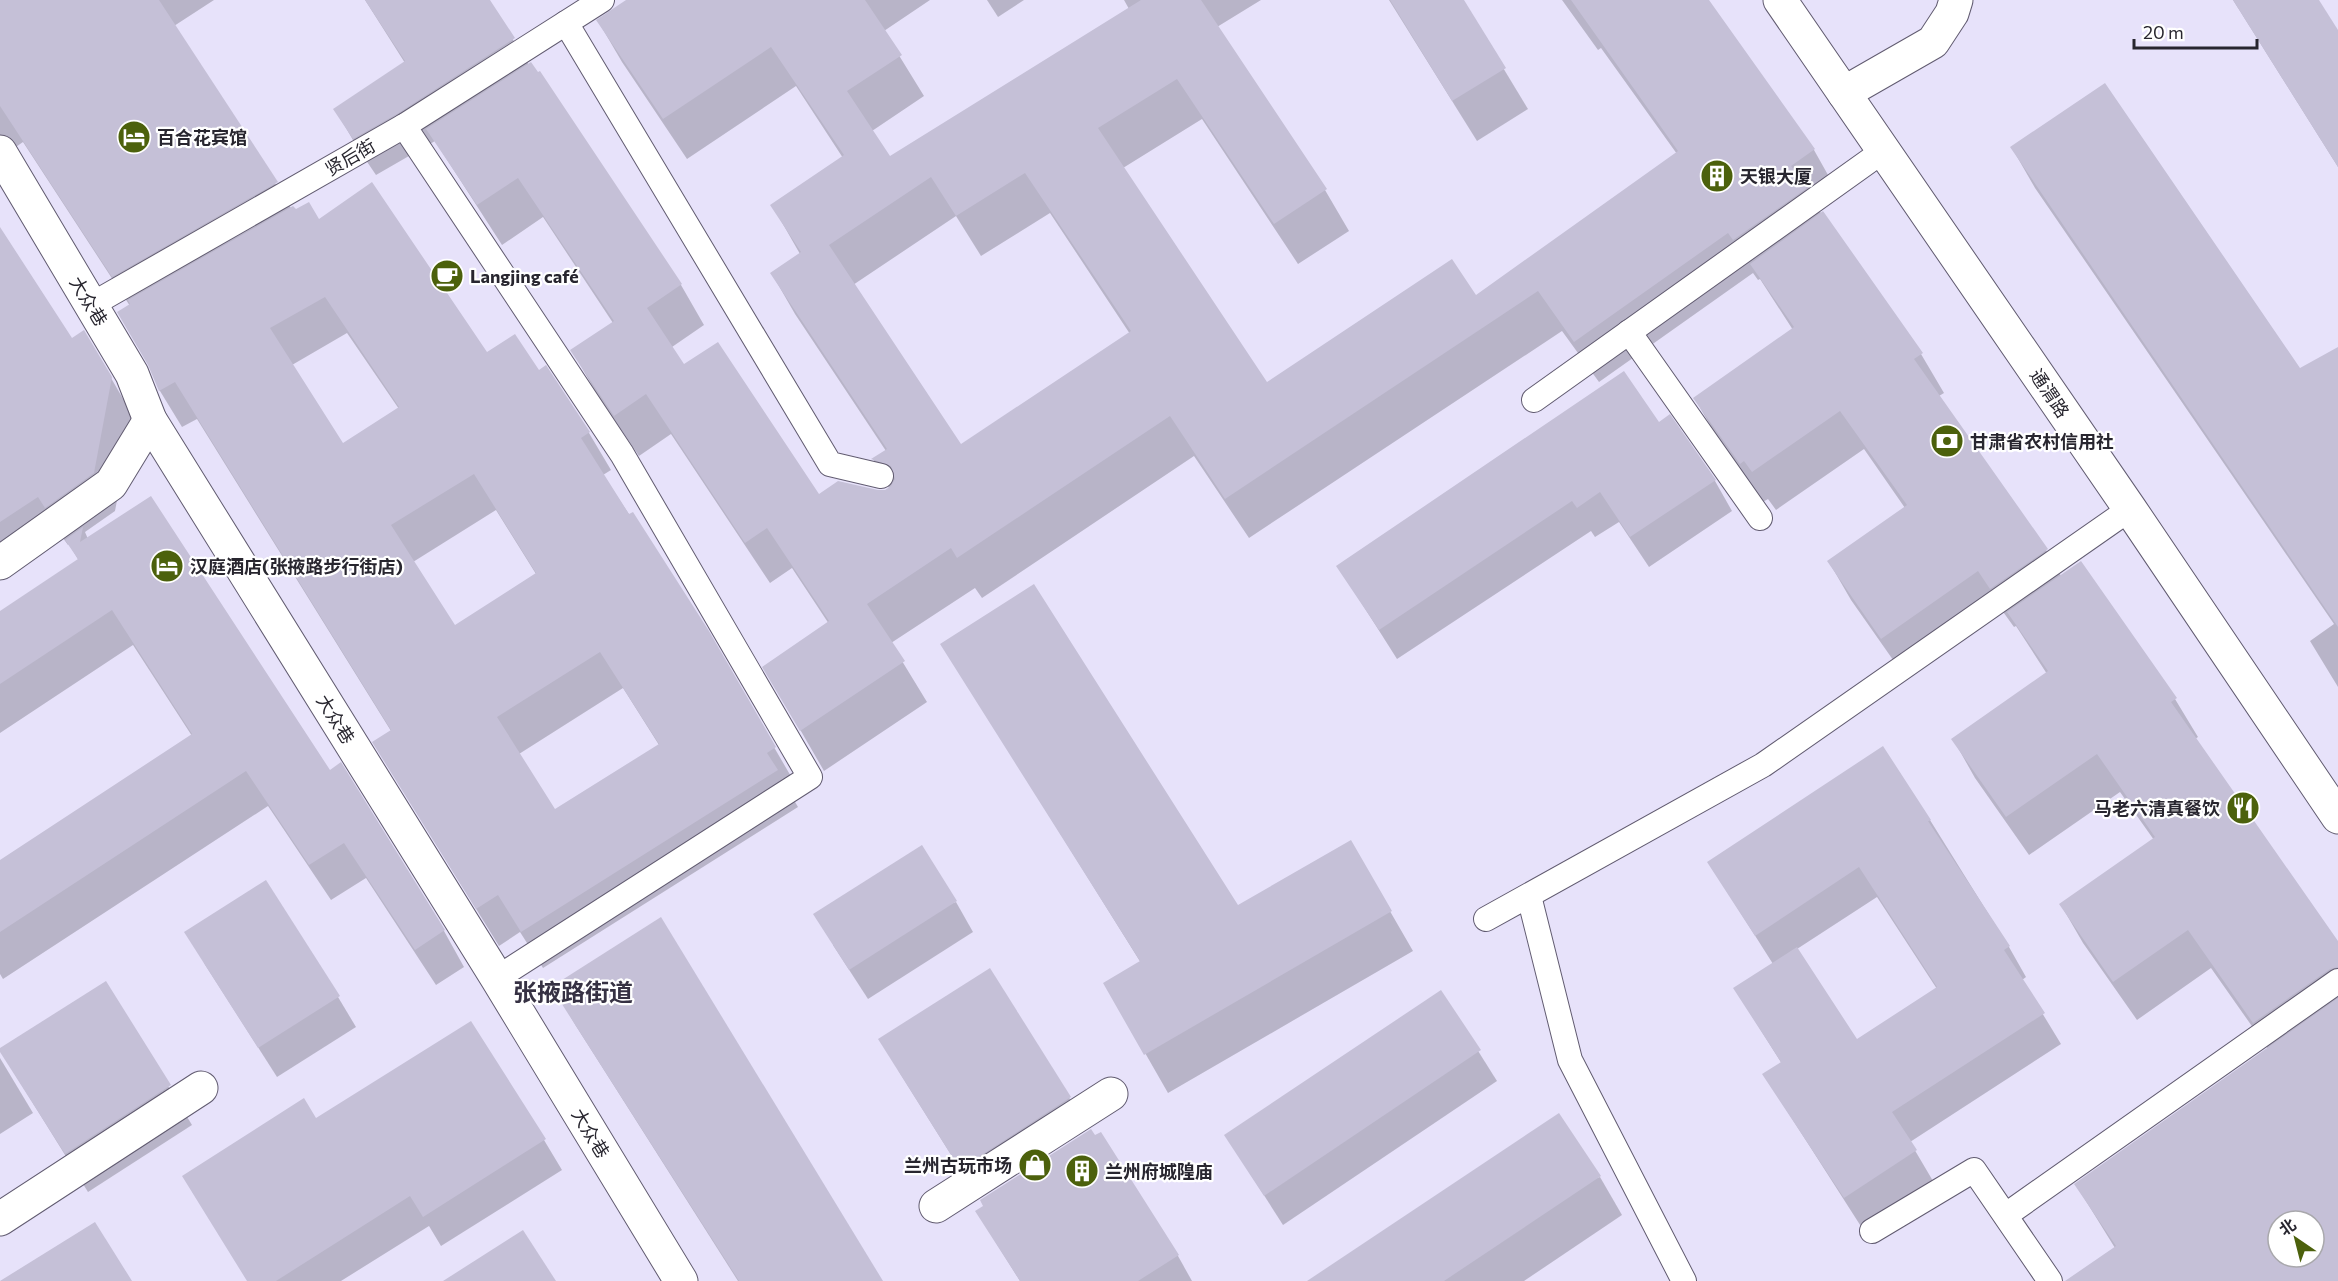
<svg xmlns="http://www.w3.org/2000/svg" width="2338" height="1281" font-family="Commissioner,'Noto Sans SC',sans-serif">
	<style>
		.shadow { fill: #0003; fill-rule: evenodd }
		.building { fill: #c5c0d7; fill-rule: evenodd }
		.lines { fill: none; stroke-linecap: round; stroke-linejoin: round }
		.service-casing { stroke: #615b70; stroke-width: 26 }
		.pedestrian-casing { stroke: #615b70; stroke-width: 35 }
		.minor-casing { stroke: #615b70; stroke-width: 35 }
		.tertiary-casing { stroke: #615b70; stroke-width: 35 }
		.service { stroke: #fff; stroke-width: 24 }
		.pedestrian { stroke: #fff; stroke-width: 33 }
		.minor { stroke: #fff; stroke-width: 33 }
		.tertiary { stroke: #fff; stroke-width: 33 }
		.labels { text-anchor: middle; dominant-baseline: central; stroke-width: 4.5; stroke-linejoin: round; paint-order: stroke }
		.poi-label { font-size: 18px; font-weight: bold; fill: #28262f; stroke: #fff; text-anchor: start }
		.street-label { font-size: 18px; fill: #28262f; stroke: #fff }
		.district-label { font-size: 24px; font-weight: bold; fill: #363143; stroke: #fff }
	</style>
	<rect width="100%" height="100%" fill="#e7e2fa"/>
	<g class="shadow">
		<path d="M0,0H214L174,26L291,208L319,221L487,354L538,373L546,368L589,433L611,470L603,475L707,632L796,785L788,790L798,807L543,968L520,932L499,946L396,779L391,731L197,419L182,427L160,391L130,306L23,142L0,158ZM347,333L399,409L343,445L292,365ZM496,510L536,574L454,627L413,562ZM623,688L659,745L555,811L519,754Z"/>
		<path d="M365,0H488L529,65L681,285L704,325L672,347L684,366L818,496L886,491L889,488L873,459L886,451L795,314L772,274L800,254L772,205L843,158L796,86L687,159L622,62L598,21L629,0H930L884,31L924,96L872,131L889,158L1129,9L1124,0H1261L1217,27L1325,190L1349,231L1298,264L1202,119L1123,168L1266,384L1476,297L1677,154L1601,48L1598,50L1562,0H1706L1814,150L1837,191L1816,206L1921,354L1944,393L1939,396L2046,550L2061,576L2175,699L2198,737L2195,739L2338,943V1281H2067L2115,1248L2076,1185L2268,1049L2211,968L2137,1020L2083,943L2061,905L2154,840L2120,792L2029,855L1975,778L1953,739L2047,674L2016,626L2014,627L2001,609L1905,677L1851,600L1829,562L1905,508L1864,449L1776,510L1768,499L1763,502L1717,437L1695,399L1793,330L1760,279L1758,280L1753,273L1599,382L1562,331L1249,538L1194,456L982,598L975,588L891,643L927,702L824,771L764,667L829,624L792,568L770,583L671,434L639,456L595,391L572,350L613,323L543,217L502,245L435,141L376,175L357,147L335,109L405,63ZM1050,213L1130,334L961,446L853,285L956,216L981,256ZM2278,1221H2314V1257H2278Z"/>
		<path d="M987,0H1024L998,17Z"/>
		<path d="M1389,0H1462L1528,109L1477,141Z"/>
		<path d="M2233,0H2317L2338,33V167Z"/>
		<path d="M2012,148L2300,370L2338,348V687L2310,641L2334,624L2035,188Z"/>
		<path d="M0,230L71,340L111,378L133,416L115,511L85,532L88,539L329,772L444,931L464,967L436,985L366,878L331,900L268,806L3,979L0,974V862L192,736L133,645L0,733V613L79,561L69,544L68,545L60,534L0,573Z"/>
		<path d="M1658,424L1715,481L1732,511L1649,567L1619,522L1595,537L1591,531L1397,659L1338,566Z"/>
		<path d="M942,644L1237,907L1350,842L1413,951L1168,1093L1105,983L1141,963Z"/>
		<path d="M1930,820L2009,947L2026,977L2022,980L2061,1044L1910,1142L1933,1181L1862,1228L1764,1075L1782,1064L1735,989L1773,964L1709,863ZM1877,897L1937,989L1857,1042L1797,949Z"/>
		<path d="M956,902L973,932L868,999L833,945Z"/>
		<path d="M204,963L338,997L356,1027L277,1077Z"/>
		<path d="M990,971L1088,1128L978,1198L898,1070Z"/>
		<path d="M105,983L192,1125L88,1192L0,1050Z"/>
		<path d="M553,987L881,1281H738L576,1026Z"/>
		<path d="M1441,992L1497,1081L1283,1225L1226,1136Z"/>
		<path d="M0,1058L33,1113L0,1134Z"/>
		<path d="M316,1120L544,1140L562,1170L441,1246L429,1226L341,1281H248Z"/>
		<path d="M1100,1134L1178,1256L1192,1281H1020L995,1241Z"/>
		<path d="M1600,1177L1622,1215L1524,1281H1310Z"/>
	</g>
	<g class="building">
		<path d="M0,0H159L278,182L112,277L0,106Z"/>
		<path d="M365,0H490L515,38L397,114L353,139L333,109L405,61Z"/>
		<path d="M626,0H865L902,55L847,91L890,156L1141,0H1201L1327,189L1274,224L1177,79L1098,128L1267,382L1452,259L1476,295L1678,151L1571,0H1709L1815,149L1791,166L1807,188L1733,240L1728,233L1574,342L1538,291L1225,499L1170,416L957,558L951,548L867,604L905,661L800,731L762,667L829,621L767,528L745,543L646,394L614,416L570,350L614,321L518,178L477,205L426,129L531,62L538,72L540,71L682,284L647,308L684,364L718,342L819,494L838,481L878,490H885L891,486L895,479L891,466L871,459L887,449L770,273L801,252L770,205L844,155L771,47L663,119L596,20ZM1025,173L1131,331L961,444L829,245L931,177L956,216Z"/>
		<path d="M1390,0H1464L1506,68L1452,101Z"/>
		<path d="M2233,0H2319L2338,30V167Z"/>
		<path d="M2105,83L2300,368L2338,347V627L2010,147Z"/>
		<path d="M372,182L487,352L515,334L539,370L546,365L590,432L581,438L629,514L633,512L709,631L776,747L767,753L778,770L521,932L498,895L476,909L372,742L391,730L175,382L159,391L148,365L117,312L130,304L128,300L293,206L296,209L309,202L319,219ZM325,297L399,407L343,443L270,328ZM474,474L536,573L455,625L391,525ZM600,652L659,744L555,809L497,717Z"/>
		<path d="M1823,211L1923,353L1914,359L2048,549L1990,589L1978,571L1881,639L1827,561L1907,505L1840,411L1752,472L1744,461L1740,464L1693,398L1794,327L1750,264Z"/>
		<path d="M0,227L72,338L84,330L112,377L94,473L45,508L38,497L0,522Z"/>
		<path d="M1624,371L1659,422L1670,414L1716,480L1630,537L1600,492L1577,508L1572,501L1379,630L1336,566Z"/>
		<path d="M151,496L330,770L341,762L445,930L415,950L344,843L309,865L246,771L0,932V860L192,734L112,610L0,684V611L78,559L65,540L83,527L80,542Z"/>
		<path d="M2081,561L2177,698L2171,702L2338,941V967L2330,969L2253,1023L2188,930L2113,982L2059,904L2155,837L2097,754L2006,817L1951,739L2048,671L2007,612Z"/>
		<path d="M1034,584L1238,905L1351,840L1392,911L1144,1055L1103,983L1140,961L940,644Z"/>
		<path d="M1883,746L1931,820L1928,821L2010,946L2004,950L2045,1013L1892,1112L1917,1150L1844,1198L1762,1074L1781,1062L1733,988L1797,947L1857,1039L1937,987L1859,867L1755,936L1707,862Z"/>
		<path d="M922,845L957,901L849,970L813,914Z"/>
		<path d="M266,880L340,996L258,1048L184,932Z"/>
		<path d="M661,917L883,1281H739L551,987Z"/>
		<path d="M990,968L1071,1097L960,1169L878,1039Z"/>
		<path d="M106,981L171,1085L65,1154L0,1052V1048Z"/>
		<path d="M1441,990L1481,1050L1264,1196L1224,1135Z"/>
		<path d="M2338,998V1281H2065L2116,1246L2074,1184ZM2278,1221H2314V1257H2278Z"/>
		<path d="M471,1021L546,1139L423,1217L410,1196L276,1281H247L182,1176L304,1098L316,1118Z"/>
		<path d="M1559,1113L1601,1176L1444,1281H1307Z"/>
		<path d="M1091,1129L1095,1135L1101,1132L1179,1255L1138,1281H1020L975,1211L983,1206L980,1200Z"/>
		<path d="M95,1222L132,1281H0Z"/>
		<path d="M523,1230L556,1281H443Z"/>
	</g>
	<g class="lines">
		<defs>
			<g id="service">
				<path d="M566,23L830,464L881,476"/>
				<path d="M404,126L622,454L810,777L497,978"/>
				<path d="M91,305L404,126L602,0"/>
				<path d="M1629,332L1760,518"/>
				<path d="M1534,400L1883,151"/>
				<path d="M1529,896L1570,1060L1684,1281"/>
				<path d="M1486,919L1763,765L2130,509"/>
				<path d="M2006,1215L2338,981"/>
				<path d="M1872,1231L1974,1170L2050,1281"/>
			</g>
			<path id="pedestrian" d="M936,1206L1111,1094"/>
			<g id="minor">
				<path d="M1844,93L1933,42L1952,13L1956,0"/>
				<path d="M0,152L132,374L150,420L497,978L681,1281"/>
				<path d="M0,563L111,484L150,420"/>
				<path d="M0,1219L201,1088"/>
			</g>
			<path id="tertiary" d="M1780,0L2130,509L2338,817"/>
		</defs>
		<use href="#service" class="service-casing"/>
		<use href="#pedestrian" class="pedestrian-casing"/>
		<use href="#minor" class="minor-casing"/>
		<use href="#tertiary" class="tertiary-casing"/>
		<use href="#service" class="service"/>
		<use href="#pedestrian" class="pedestrian"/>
		<use href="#minor" class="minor"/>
		<use href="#tertiary" class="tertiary"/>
	</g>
	<defs>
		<symbol id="hotel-disc" viewBox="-11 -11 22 22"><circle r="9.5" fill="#4c610c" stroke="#fff"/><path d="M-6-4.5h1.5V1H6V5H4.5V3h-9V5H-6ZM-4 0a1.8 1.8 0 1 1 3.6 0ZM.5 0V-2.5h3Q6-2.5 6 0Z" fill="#fff"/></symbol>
		<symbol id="building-disc" viewBox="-11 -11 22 22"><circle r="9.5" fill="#4c610c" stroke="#fff"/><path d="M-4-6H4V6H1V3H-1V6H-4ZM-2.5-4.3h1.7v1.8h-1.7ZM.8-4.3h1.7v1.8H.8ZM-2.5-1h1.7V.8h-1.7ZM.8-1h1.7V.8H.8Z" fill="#fff"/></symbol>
		<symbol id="cafe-disc" viewBox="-11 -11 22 22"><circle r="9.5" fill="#4c610c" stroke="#fff"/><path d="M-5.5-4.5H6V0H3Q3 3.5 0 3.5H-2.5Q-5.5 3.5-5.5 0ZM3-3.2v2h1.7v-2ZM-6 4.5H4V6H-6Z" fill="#fff"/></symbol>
		<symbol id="bank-disc" viewBox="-11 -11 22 22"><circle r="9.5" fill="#4c610c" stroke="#fff"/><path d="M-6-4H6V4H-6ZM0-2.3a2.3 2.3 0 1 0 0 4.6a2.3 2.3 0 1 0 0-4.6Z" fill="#fff"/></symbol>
		<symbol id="restaurant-disc" viewBox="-11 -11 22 22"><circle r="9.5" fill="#4c610c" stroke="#fff"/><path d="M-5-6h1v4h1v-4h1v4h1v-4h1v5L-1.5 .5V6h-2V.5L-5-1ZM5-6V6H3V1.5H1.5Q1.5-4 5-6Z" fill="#fff"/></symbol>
		<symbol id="shop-disc" viewBox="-11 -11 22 22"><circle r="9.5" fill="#4c610c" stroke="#fff"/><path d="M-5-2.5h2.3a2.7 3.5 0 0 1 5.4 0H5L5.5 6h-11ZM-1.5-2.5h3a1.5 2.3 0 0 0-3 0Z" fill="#fff"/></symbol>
	</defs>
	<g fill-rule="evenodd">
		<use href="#hotel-disc" x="115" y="118" width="38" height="38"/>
		<use href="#building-disc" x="1698" y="157" width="38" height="38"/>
		<use href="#cafe-disc" x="428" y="257" width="38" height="38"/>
		<use href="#bank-disc" x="1928" y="422" width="38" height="38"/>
		<use href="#hotel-disc" x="148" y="547" width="38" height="38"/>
		<use href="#restaurant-disc" x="2224" y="789" width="38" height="38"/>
		<use href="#shop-disc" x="1016" y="1146" width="38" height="38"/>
		<use href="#building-disc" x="1063" y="1152" width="38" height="38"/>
	</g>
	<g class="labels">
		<g class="poi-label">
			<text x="157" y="137">百合花宾馆</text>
			<text x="1740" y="176">天银大厦</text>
			<text x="470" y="276">Langjing café</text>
			<text x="1970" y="441">甘肃省农村信用社</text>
			<text x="190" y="566">汉庭酒店(张掖路步行街店)</text>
			<text x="2220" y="808" text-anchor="end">马老六清真餐饮</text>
			<text x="1012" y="1165" text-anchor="end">兰州古玩市场</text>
			<text x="1105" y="1171">兰州府城隍庙</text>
		</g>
		<g class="street-label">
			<text transform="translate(350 157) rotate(-30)">贤后街</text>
			<text transform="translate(89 301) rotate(59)">大众巷</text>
			<text transform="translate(2050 393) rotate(56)">通渭路</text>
			<text transform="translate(336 719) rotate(58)">大众巷</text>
			<text transform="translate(591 1133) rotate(59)">大众巷</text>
		</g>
		<g class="district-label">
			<text x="573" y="991">张掖路街道</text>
		</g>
	</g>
	<g transform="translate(2296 1239) rotate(325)"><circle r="28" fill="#ffffff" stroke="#a9a8ac" stroke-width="1.5"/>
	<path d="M0-4.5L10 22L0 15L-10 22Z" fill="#4c610c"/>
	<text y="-9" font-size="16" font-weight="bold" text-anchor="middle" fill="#28262f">北</text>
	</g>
	<path d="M2134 39v9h123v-9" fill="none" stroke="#28262f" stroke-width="3"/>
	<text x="2143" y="39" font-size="18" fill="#28262f" stroke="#ffffff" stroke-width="4.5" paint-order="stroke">20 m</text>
</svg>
